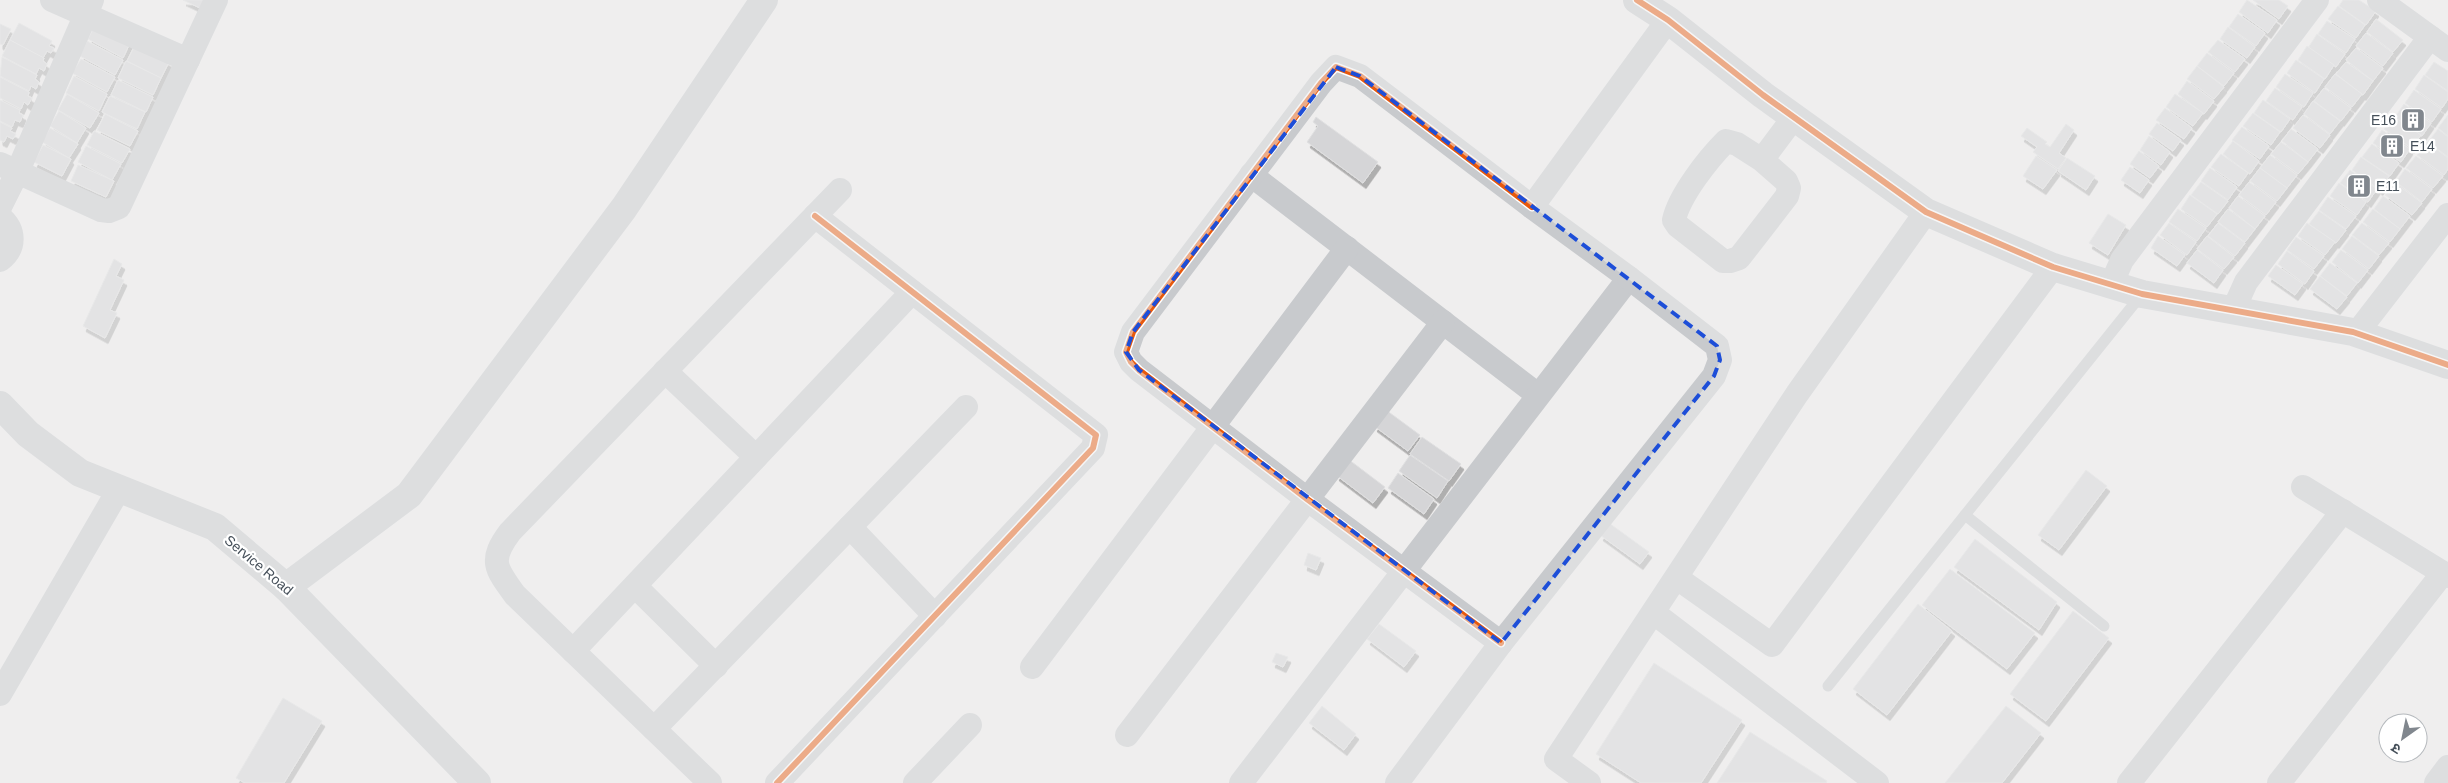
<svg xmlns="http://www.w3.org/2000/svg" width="2448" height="783" font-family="Helvetica,'Noto Sans Devanagari',sans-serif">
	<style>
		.building { fill: #d5d5d7; stroke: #e0e0e1; filter: url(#shadow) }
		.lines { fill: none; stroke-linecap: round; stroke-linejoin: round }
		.service { stroke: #c8cacd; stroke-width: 11 }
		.minor { stroke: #c8cacd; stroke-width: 24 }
		.tertiary { stroke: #c8cacd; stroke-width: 28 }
		.cycleway-casing { stroke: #fff; stroke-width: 9 }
		.cycleway { stroke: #e8590c; stroke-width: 6 }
		.marked { fill: none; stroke: #1d4ed8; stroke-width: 4; stroke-dasharray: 10 6; stroke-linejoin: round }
		.labels { text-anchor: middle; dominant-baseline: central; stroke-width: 4.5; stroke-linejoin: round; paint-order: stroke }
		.poi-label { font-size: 14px; fill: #46505a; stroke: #fff; text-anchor: start }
		.street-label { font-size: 14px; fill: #46505a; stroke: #fff }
	</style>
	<defs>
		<filter id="shadow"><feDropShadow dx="3" dy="5.5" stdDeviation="0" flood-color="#0004"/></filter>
	</defs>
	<rect width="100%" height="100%" fill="#efeeee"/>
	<g class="building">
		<path d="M183,0H204L200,8Z"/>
		<path d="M2247,0L2277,20L2268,33L2239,12Z"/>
		<path d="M2253,0H2279L2288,6L2279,19Z"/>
		<path d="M2343,0H2359L2376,11L2366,25L2339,6Z"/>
		<path d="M2338,6L2365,25L2356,38L2328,19Z"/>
		<path d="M2238,14L2265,33L2256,46L2229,27Z"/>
		<path d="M2376,19L2403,40L2393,52L2367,32Z"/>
		<path d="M2327,21L2355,39L2346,53L2318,34Z"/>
		<path d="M19,23L52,41L49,46L54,48L51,53L47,51L43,58L10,40Z"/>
		<path d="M96,23L131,41L123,58L88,39Z"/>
		<path d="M0,24L11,29L3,45L0,44Z"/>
		<path d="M2228,27L2255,47L2247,58L2220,39Z"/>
		<path d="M2366,33L2393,53L2383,66L2356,46Z"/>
		<path d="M2317,34L2345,54L2336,67L2308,48Z"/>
		<path d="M10,40L44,58L43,61L47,64L44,71L39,68L36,74L2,56Z"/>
		<path d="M2218,40L2245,59L2235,72L2208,52Z"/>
		<path d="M87,41L123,60L115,75L80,56Z"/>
		<path d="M135,45L169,62L161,78L127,61Z"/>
		<path d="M2307,46L2334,65L2325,79L2298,60Z"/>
		<path d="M2356,48L2383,68L2373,81L2346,60Z"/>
		<path d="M2207,53L2234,73L2224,86L2197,66Z"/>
		<path d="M2,57L37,75L35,79L39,82L36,89L31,86L29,91L0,76Z"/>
		<path d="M81,59L115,77L107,92L72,73Z"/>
		<path d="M2296,60L2324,79L2315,93L2287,73Z"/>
		<path d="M126,61L161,78L153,95L118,78Z"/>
		<path d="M2346,62L2373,81L2363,95L2336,74Z"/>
		<path d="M2434,62L2448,71V91L2425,75Z"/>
		<path d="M2197,66L2224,87L2214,99L2187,79Z"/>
		<path d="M2285,74L2313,93L2304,107L2276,87Z"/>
		<path d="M2335,74L2362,94L2352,107L2325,87Z"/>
		<path d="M2424,75L2448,92V99L2442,108L2415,89Z"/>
		<path d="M74,76L107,94L99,111L66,93Z"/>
		<path d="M0,77L29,92L28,96L32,98L28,105L24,102L21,109L0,98Z"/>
		<path d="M118,80L153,97L146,112L111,95Z"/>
		<path d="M2187,81L2214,101L2204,114L2178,94Z"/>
		<path d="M2275,88L2302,107L2293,120L2266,101Z"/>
		<path d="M2324,88L2351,108L2341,121L2314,101Z"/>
		<path d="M2414,90L2441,109L2432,122L2405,103Z"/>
		<path d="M67,94L99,113L90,128L58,110Z"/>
		<path d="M2175,94L2203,113L2193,126L2166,107Z"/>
		<path d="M110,96L145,112L137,129L102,112Z"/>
		<path d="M0,100L20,110L19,113L23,115L20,122L15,120L12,127L0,121Z"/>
		<path d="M2263,100L2290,119L2281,132L2254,113Z"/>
		<path d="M2313,101L2340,121L2330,134L2304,114Z"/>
		<path d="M2404,104L2431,123L2422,136L2395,117Z"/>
		<path d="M2165,108L2192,128L2184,139L2156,120Z"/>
		<path d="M59,111L86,128L77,143L50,126Z"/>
		<path d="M2253,113L2280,132L2271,145L2243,126Z"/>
		<path d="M105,114L138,131L130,146L97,130Z"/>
		<path d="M2303,115L2330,135L2320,148L2293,128Z"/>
		<path d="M2448,115V136L2438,128Z"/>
		<path d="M2393,116L2421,135L2411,148L2384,129Z"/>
		<path d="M1316,117L1378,162L1363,183L1307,142L1318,126L1313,122Z"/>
		<path d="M0,122L12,128L10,131L16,134L13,139L7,136L4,142L0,140Z"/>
		<path d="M2157,123L2181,140L2173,151L2149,134Z"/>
		<path d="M2066,124L2074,130L2059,153L2066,158L2058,169L2033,152L2037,147L2021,136L2027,128L2047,142L2045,144L2050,147Z"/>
		<path d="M2242,127L2269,146L2260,159L2232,140Z"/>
		<path d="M50,128L78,144L69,158L42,142Z"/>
		<path d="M2291,129L2318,149L2308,162L2282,141Z"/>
		<path d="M2438,129L2448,137V157L2428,142Z"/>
		<path d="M2382,130L2410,149L2401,162L2373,143Z"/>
		<path d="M94,131L130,149L122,163L87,145Z"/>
		<path d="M2149,136L2170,152L2161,165L2140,150Z"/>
		<path d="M2233,141L2259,161L2250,174L2223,154Z"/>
		<path d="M2281,142L2308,162L2298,174L2271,154Z"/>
		<path d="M2427,142L2448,158V169L2444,175L2417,155Z"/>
		<path d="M2372,144L2399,163L2390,176L2362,157Z"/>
		<path d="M43,145L71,159L62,176L34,162Z"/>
		<path d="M86,146L121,164L112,180L78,162Z"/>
		<path d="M2139,151L2159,166L2150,178L2130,164Z"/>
		<path d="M2221,154L2248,173L2239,186L2211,167Z"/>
		<path d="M2270,155L2297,175L2287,188L2260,168Z"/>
		<path d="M2036,156L2057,170L2043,189L2023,176Z"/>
		<path d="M2416,156L2443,176L2433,188L2406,168Z"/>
		<path d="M2361,157L2389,176L2380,190L2352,170Z"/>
		<path d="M2067,158L2095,176L2086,190L2058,171Z"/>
		<path d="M78,165L114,181L106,197L71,181Z"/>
		<path d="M2130,167L2149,180L2140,193L2121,180Z"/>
		<path d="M2210,168L2237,187L2228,200L2201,181Z"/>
		<path d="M2260,168L2287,188L2277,201L2250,181Z"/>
		<path d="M2405,169L2432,189L2422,202L2396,182Z"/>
		<path d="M2350,170L2377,189L2368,202L2340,183Z"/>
		<path d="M2201,182L2228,201L2218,214L2191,195Z"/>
		<path d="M2249,182L2276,202L2266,215L2239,195Z"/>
		<path d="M2339,183L2366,202L2357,215L2330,196Z"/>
		<path d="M2395,183L2422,203L2412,215L2385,195Z"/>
		<path d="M2190,195L2217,214L2207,227L2181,209Z"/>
		<path d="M2238,196L2265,216L2255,229L2229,208Z"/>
		<path d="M2383,196L2410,216L2400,229L2374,209Z"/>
		<path d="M2328,197L2356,216L2346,229L2319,210Z"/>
		<path d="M2178,209L2206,228L2197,241L2169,222Z"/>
		<path d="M2228,209L2255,229L2245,242L2218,222Z"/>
		<path d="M2373,209L2400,229L2390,242L2363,222Z"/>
		<path d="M2319,211L2346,230L2336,243L2309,224Z"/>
		<path d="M2108,214L2126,225L2108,255L2089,243Z"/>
		<path d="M2169,223L2196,242L2187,255L2160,235Z"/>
		<path d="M2218,223L2245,243L2235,256L2208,236Z"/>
		<path d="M2307,223L2335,242L2325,255L2298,236Z"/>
		<path d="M2362,223L2389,243L2379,255L2352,235Z"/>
		<path d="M2158,236L2185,255L2177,266L2151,248Z"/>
		<path d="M2207,236L2234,257L2224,269L2197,249Z"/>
		<path d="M2352,236L2379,256L2369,269L2342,249Z"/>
		<path d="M2296,237L2324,256L2314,269L2287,250Z"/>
		<path d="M2197,250L2223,270L2214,283L2187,263Z"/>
		<path d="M2341,250L2368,270L2358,283L2332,262Z"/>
		<path d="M2287,251L2314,271L2305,284L2278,264Z"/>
		<path d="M114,259L122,264L116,276L124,280L110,310L117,313L105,338L83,326Z"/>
		<path d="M2330,263L2357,283L2347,296L2320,276Z"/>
		<path d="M2276,265L2303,284L2295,295L2268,276Z"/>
		<path d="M2320,276L2347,297L2337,309L2310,289Z"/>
		<path d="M1386,410L1420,435L1408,451L1374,426Z"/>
		<path d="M1422,437L1461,464L1449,481L1410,454Z"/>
		<path d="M1410,455L1448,481L1437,498L1399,471Z"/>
		<path d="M1348,459L1385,487L1373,503L1336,475Z"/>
		<path d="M2086,470L2107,486L2059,550L2038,535Z"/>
		<path d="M1398,473L1434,499L1424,514L1388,488Z"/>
		<path d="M1609,523L1649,552L1640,564L1600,535Z"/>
		<path d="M1975,539L2057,602L2039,630L1954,567Z"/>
		<path d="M1308,553L1321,558L1316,570L1304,565Z"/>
		<path d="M1950,569L2035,633L2007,669L1922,605Z"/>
		<path d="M1918,604L1952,631L1887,715L1853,689Z"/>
		<path d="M2073,611L2109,638L2046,721L2010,694Z"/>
		<path d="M1379,624L1416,651L1404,667L1367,639Z"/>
		<path d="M1276,653L1288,657L1283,667L1272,662Z"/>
		<path d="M1654,663L1742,720L1701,783H1641L1596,754Z"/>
		<path d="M283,698L322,721L284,783H245L236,778Z"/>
		<path d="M1322,706L1356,734L1344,750L1309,723Z"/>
		<path d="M2006,706L2041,733L2002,783H1945Z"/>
		<path d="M1750,732L1827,781L1826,783H1717Z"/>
	</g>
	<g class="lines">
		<g class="service">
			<path d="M1965,515L2104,626"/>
			<path d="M1828,686L2142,294"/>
		</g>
		<g class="minor">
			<path d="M52,0L188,60"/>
			<path d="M2379,0L2448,50"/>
			<path d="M1762,160L1737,144L1726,141C1708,159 1679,196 1674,220L1678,226L1723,261H1730L1739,258L1787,196L1789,188L1786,181L1762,160L1794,117"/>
			<path d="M0,164L101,210L109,211L119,207L216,0"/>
			<path d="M1251,175L1538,395"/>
			<path d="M0,207L17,173L92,0"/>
			<path d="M0,217C15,229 16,248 0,260"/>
			<path d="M2111,285L2122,260L2317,0"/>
			<path d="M2233,311L2246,282L2430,37"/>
			<path d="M2356,334L2448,215"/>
			<path d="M665,371L756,457"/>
			<path d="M2303,487L2448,576"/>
			<path d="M850,527L935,616"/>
			<path d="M1677,578L1772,645L2053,267"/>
			<path d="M635,586L716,666"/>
			<path d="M1654,613L1877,783"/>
			<path d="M1501,643L1307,499L1139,370L1131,362L1126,352L1133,332L1321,83L1336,67L1360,76L1532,207"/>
			<path d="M573,651L912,292"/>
			<path d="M1032,667L1347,248"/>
			<path d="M0,694L119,489"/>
			<path d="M654,729L966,407"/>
			<path d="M1127,735L1443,322"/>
			<path d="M710,783L515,595C495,568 489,560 510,532L840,190"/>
			<path d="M777,783L1093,448L1096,435L815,216"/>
			<path d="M915,783L970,725"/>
			<path d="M1241,783L1629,278L1532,207L1668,20"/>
			<path d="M1397,783L1501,643L1714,376L1720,360L1717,346L1629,278"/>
			<path d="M1589,783L1556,759L1797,394L1926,212"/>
			<path d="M2129,783L2343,511"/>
			<path d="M2279,783L2443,573"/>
			<path d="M2436,783L2448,767"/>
		</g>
		<g class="tertiary">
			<path d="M1637,0L1668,20L1763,95L1926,212L2053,267L2142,294L2353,332L2448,365"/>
			<path d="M0,405L28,434L80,473L215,527L286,587L477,783"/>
			<path d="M286,587L409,495L624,208L764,0"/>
		</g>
		<defs>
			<g id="cycleway">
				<path d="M1637,0L1668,20L1763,95L1926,212L2053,267L2142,294L2353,332L2448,365"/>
				<path d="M1501,643L1307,499L1139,370L1131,362L1126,352L1133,332L1321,83L1336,67L1360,76L1532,207"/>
				<path d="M777,783L1093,448L1096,435L815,216"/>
			</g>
		</defs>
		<use href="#cycleway" class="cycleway-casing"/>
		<use href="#cycleway" class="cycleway"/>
	</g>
	<path d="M0 0H2448V783H0ZM1336,67L1360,76L1717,346L1720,360L1714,376L1501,643L1139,370L1126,352L1133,332Z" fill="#efeeee" fill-opacity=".55" fill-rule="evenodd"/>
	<path class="marked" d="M1336,67L1360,76L1717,346L1720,360L1714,376L1501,643L1139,370L1126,352L1133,332Z"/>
	<defs>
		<symbol id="building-square" viewBox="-11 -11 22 22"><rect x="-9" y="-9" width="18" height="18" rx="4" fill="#81878e" stroke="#fff"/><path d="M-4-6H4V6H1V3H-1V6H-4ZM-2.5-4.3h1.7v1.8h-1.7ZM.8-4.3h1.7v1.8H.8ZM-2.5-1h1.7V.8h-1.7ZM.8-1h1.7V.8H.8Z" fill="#fff"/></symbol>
	</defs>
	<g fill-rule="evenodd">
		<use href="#building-square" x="2399" y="106" width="28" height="28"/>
		<use href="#building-square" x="2378" y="132" width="28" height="28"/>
		<use href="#building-square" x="2345" y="172" width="28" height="28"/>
	</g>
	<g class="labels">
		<g class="poi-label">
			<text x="2396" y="120" text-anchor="end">E16</text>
			<text x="2410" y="146">E14</text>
			<text x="2376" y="186">E11</text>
		</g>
		<g class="street-label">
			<text transform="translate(259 565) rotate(40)">Service Road</text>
		</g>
	</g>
	<g transform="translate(2403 738) rotate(213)"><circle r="24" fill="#ffffff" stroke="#b5b9bd"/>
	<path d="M0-4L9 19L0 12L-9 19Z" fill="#81878e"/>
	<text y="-8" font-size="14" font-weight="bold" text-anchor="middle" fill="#46505a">उ</text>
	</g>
</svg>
